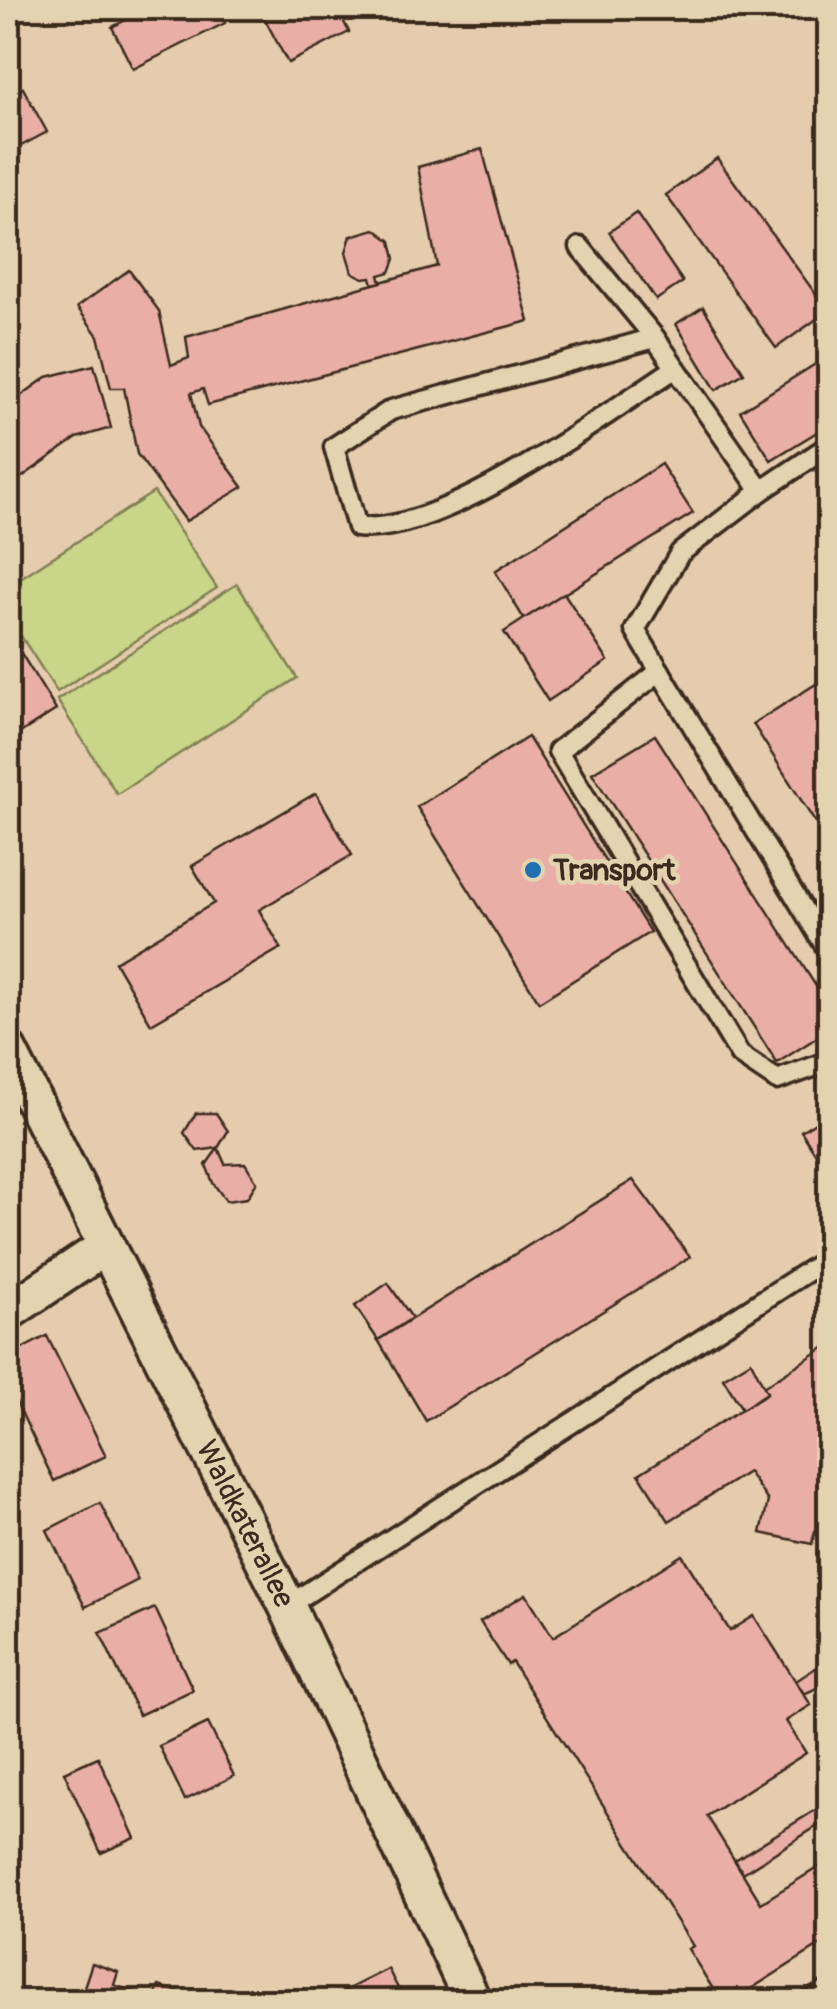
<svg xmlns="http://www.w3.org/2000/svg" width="837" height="2009" font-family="Pangolin,sans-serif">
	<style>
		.green { fill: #c9d689; stroke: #828054; stroke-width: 2.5 }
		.building { fill: #e9afa7; stroke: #3b2a1e; stroke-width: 2.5 }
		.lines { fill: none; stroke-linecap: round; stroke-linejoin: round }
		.lane-casing { stroke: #3b2a1e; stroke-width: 25 }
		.street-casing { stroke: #3b2a1e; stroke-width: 42 }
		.lane { stroke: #e4d3b0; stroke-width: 18 }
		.street { stroke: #e4d3b0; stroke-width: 35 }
		.poi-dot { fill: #1f6fb2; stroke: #e4d3b0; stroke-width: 4 }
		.labels { text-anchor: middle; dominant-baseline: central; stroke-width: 9; stroke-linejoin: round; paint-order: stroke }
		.poi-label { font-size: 30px; font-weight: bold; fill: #3b2a1e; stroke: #e4d3b0; text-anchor: start }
		.street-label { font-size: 30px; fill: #3b2a1e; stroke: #e4d3b0 }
	</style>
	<rect width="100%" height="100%" fill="#e5ccae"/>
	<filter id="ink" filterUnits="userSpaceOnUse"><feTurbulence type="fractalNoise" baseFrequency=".01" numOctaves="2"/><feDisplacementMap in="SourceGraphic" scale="20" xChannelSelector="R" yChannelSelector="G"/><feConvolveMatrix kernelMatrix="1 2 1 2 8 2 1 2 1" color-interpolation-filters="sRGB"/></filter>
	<g filter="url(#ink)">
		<g class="green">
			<path d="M154,492L217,588L57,692L8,616V586Z"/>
			<path d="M237,584L297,678L117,794L57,700Z"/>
		</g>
		<g class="building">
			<path d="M150,8H218L225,23L133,69L112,27Z"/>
			<path d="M259,8H337L349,32L288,63Z"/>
			<path d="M23,88L47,132L8,153V96Z"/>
			<path d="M482,149L529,321L208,405L203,389L191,393L199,427L243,487L186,521L137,454L124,388H111L98,336L77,307L129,270L159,311L171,365L189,358L186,337L437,266L418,167Z"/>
			<path d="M717,158L828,311L776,348L666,195Z"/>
			<path d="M636,213L683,282L656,300L609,232Z"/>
			<path d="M375,229L391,241L395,259L390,272L379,275L381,282L373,284L371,277L363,278L352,272L346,252L351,236Z"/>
			<path d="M703,307L744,373L716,390L676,324Z"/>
			<path d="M830,355V424L771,460L740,411Z"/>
			<path d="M94,365L111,428L77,438L18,480L8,461V405L47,377Z"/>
			<path d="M661,464L693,513L524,619L495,571Z"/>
			<path d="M564,593L608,661L548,701L504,632Z"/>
			<path d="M8,632L56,710L20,733L8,713Z"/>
			<path d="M830,675V846L753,724Z"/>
			<path d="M655,735L830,1008V1029L777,1063L592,773Z"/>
			<path d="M528,737L650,932L539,1002L417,807Z"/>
			<path d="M316,793L352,855L259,910L281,948L151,1024L115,962L214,903L192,866Z"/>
			<path d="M196,1113H216L228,1131L218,1148L197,1151L184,1133Z"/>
			<path d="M830,1113V1163L824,1167L801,1131Z"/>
			<path d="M218,1148L225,1164L245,1163L257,1182L247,1198L226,1201L213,1183L206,1165Z"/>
			<path d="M633,1180L690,1257L426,1421L378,1340Z"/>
			<path d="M388,1283L412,1318L378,1340L355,1306Z"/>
			<path d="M47,1336L106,1456L54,1481L8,1385V1356Z"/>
			<path d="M830,1344V1522L815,1531L812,1544L761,1533L768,1501L748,1472L669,1521L639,1474L767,1393L763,1387Z"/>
			<path d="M751,1361L767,1393L742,1409L723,1378Z"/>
			<path d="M100,1503L138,1580L85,1607L47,1530Z"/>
			<path d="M682,1555L730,1631L754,1616L811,1705L786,1721L806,1753L707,1816L761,1903L830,1860V1939L730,2002H721L688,1949L693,1946L512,1662L508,1665L480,1622L526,1594L553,1637Z"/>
			<path d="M155,1608L193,1690L139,1715L100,1633Z"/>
			<path d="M823,1663L830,1665V1682L804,1694L796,1681Z"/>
			<path d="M208,1723L234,1776L185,1800L159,1746Z"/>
			<path d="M98,1757L135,1838L101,1853L64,1772Z"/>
			<path d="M830,1801V1818L743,1873L735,1860Z"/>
			<path d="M92,1963L118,1972L114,1985L154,1999L159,1986L179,1992L176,2002H79Z"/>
			<path d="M388,1969L405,2002H342L338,1994Z"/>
		</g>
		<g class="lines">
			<defs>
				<g id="lane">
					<path d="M580,247L655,338"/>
					<path d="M676,368C603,415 442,537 357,527L334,447L391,410L655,338L761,491L680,553L635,630L830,954"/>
					<path d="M761,491L830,445"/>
					<path d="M660,671L558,751L740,1055L777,1080L830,1061"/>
					<path d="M287,1606L830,1257"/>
					<path d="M808,2002L830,1989"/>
				</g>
				<g id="street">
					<path id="s1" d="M8,1050L287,1606L473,2002"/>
					<path d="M8,1312L105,1247"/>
				</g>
			</defs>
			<use href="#lane" class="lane-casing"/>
			<use href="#street" class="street-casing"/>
			<use href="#lane" class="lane"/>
			<use href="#street" class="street"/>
		</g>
	</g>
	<circle class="poi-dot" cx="533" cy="870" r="10"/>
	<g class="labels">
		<g class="poi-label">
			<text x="553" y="870">Transport</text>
		</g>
		<g class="street-label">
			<text stroke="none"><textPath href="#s1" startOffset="530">Waldkaterallee</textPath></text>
		</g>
	</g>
	<rect width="837" height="2009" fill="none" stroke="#e4d3b0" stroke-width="40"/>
	<rect x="20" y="20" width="797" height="1969" fill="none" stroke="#3b2a1e" stroke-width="4" filter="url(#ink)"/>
</svg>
